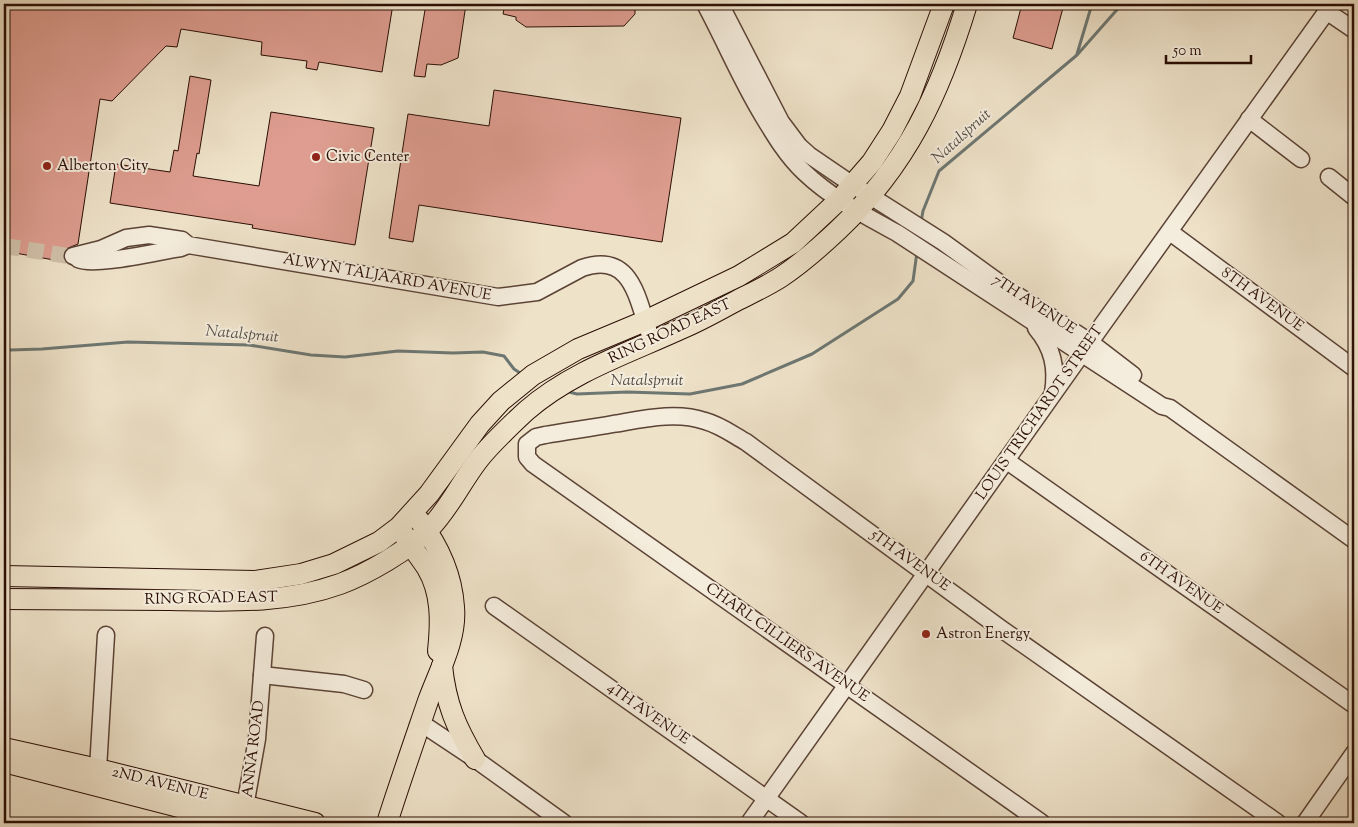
<svg xmlns="http://www.w3.org/2000/svg" width="1358" height="827" font-family="'Sorts Mill Goudy',serif">
	<style>
		.lines { fill: none; stroke-linecap: round; stroke-linejoin: round }
		.stream { stroke: #6d7772; stroke-width: 3 }
		.building { fill: #de9d90; stroke: #2a0e04 }
		.minor-tunnel { stroke: #d1c2ab; stroke-width: 16; stroke-dasharray: 16 8; stroke-linecap: butt }
		.minor-casing { stroke: #5b4335; stroke-width: 19 }
		.major-casing { stroke: #2a0e04; stroke-width: 22 }
		.minor { stroke: #f4ecdc; stroke-width: 16 }
		.major { stroke: #eee2c9; stroke-width: 20 }
		.poi-dot { fill: #8f2418; stroke: #f4ecdc; stroke-width: 2 }
		.labels { text-anchor: middle; dominant-baseline: central; stroke-width: 4; stroke-linejoin: round; paint-order: stroke }
		.poi-label { font-size: 15px; fill: #2a0e04; stroke: #f4ecdc; text-anchor: start }
		.street-label { font-size: 15px; fill: #2a0e04; stroke: #f4ecdc }
		.water-label { font-size: 16px; font-style: italic; fill: #514b44; stroke: #f4ecdc }
	</style>
	<rect width="100%" height="100%" fill="#eee2c9"/>
	<filter id="stains"><feTurbulence type="fractalNoise" baseFrequency=".004" numOctaves="4"/><feColorMatrix values="0 0 0 0 .2 0 0 0 0 .09 0 0 0 0 .02 0 0 0 .5 -.17"/></filter>
	<radialGradient id="worn" r=".72"><stop offset=".6" stop-color="#630" stop-opacity="0"/><stop offset="1" stop-color="#630" stop-opacity=".3"/></radialGradient>
	<g class="lines">
		<g class="stream">
			<path d="M1077,54L1092,4"/>
			<path d="M921,222L923,211L939,171L1077,55L1122,4"/>
			<path d="M4,346L10,350L42,349L128,342L249,345L311,355L345,357L398,351L453,353L483,352L504,356L514,369L523,375"/>
			<path d="M565,391L577,394L627,392L690,394L742,384L812,354L898,299L913,281L917,252"/>
		</g>
	</g>
	<g class="building">
		<path d="M4,4H393L382,72L319,62L317,70L306,68L307,61L261,55L262,42L181,29L177,47L166,46L112,101L100,99L78,244L66,249L63,254V259L54,260L4,251Z"/>
		<path d="M426,4H466L458,58L441,65L427,64L425,77L414,76Z"/>
		<path d="M505,4H635V14L624,26L526,27L516,20V17L503,14Z"/>
		<path d="M1022,4H1064L1052,49L1013,38Z"/>
		<path d="M190,76L211,80L199,154L197,153L193,176L259,186L271,112L374,128L355,245L252,228L253,225L110,203L116,164L170,172L174,150L178,151Z"/>
		<path d="M494,90L681,118L662,242L419,205L413,242L389,238L408,114L489,126Z"/>
	</g>
	<g class="lines">
		<path class="minor-tunnel" d="M4,246L68,256"/>
		<defs>
			<g id="minor">
				<path d="M705,4C725,41 741,80 763,116C775,136 787,156 804,172C831,198 864,215 897,233L1162,406L1170,408L1354,540"/>
				<path d="M720,4L781,122L799,146L809,155L853,185L943,242L1012,292L1090,342L1133,375"/>
				<path d="M1326,11L1354,30"/>
				<path d="M1249,119L1301,159"/>
				<path d="M1329,177L1354,197"/>
				<path d="M1170,232L1354,368"/>
				<path d="M73,256L101,249L126,238L149,235L182,240L188,245L498,297L537,292L582,268C632,251 637,299 649,332"/>
				<path d="M78,259C94,267 159,251 181,248L188,245"/>
				<path d="M1036,328C1053,348 1057,368 1053,393"/>
				<path d="M1007,461L1354,705"/>
				<path d="M494,606L801,823"/>
				<path d="M262,675L344,684L364,690"/>
				<path d="M421,723L475,759L564,823"/>
				<path d="M95,779L98,769L106,635"/>
				<path d="M243,818L257,739L265,636"/>
				<path d="M749,823L1090,342L1332,4"/>
				<path d="M1042,823L533,464L527,457V444L536,437L545,435C568,431 591,428 613,424C643,419 676,411 705,421C720,425 732,434 746,442L1000,628L1278,823"/>
				<path d="M1305,823L1354,753"/>
			</g>
			<g id="major">
				<path d="M403,533C410,545 419,556 427,568C442,593 441,623 438,651"/>
				<path d="M4,576L255,581L301,574L334,564L379,542L399,527L429,494L480,424L501,401L533,375L578,349L645,321L739,276L793,243L839,200L872,162L892,131L910,96L944,4"/>
				<path d="M4,599C59,599 114,600 170,600C227,601 285,604 340,584C367,574 409,550 429,529C449,509 461,482 479,459C491,444 511,425 526,411C572,371 629,353 683,328C702,320 719,310 738,300C752,293 767,286 781,277C802,263 820,247 838,230C907,165 940,93 967,4"/>
				<path d="M442,666C446,704 456,727 475,759"/>
				<path d="M4,748L98,769L315,823"/>
				<path d="M4,762L241,823"/>
				<path d="M387,823C400,782 414,742 428,701C439,671 457,639 454,607C452,575 438,545 419,520"/>
			</g>
		</defs>
		<use href="#minor" class="minor-casing"/>
		<use href="#major" class="major-casing"/>
		<use href="#minor" class="minor"/>
		<use href="#major" class="major"/>
	</g>
	<g class="poi-dot">
		<circle cx="316" cy="157" r="5"/>
		<circle cx="47" cy="166" r="5"/>
		<circle cx="926" cy="634" r="5"/>
	</g>
	<g class="labels">
		<g class="poi-label">
			<text x="326" y="157">Civic Center</text>
			<text x="57" y="166">Alberton City</text>
			<text x="936" y="634">Astron Energy</text>
		</g>
		<g class="street-label">
			<text transform="translate(387 278) rotate(10)">ALWYN TALJAARD AVENUE</text>
			<text transform="translate(1262 300) rotate(36)">8TH AVENUE</text>
			<text transform="translate(1034 305) rotate(33)">7TH AVENUE</text>
			<text transform="translate(670 332) rotate(-25)">RING ROAD EAST</text>
			<text transform="translate(1040 413) rotate(-55)">LOUIS TRICHARDT STREET</text>
			<text transform="translate(910 561) rotate(36)">5TH AVENUE</text>
			<text transform="translate(1181 583) rotate(35)">6TH AVENUE</text>
			<text transform="translate(211 599) rotate(-1)">RING ROAD EAST</text>
			<text transform="translate(787 643) rotate(35)">CHARL CILLIERS AVENUE</text>
			<text transform="translate(648 714) rotate(35)">4TH AVENUE</text>
			<text transform="translate(254 749) rotate(-83)">ANNA ROAD</text>
			<text transform="translate(160 784) rotate(14)">2ND AVENUE</text>
		</g>
		<g class="water-label">
			<text transform="translate(962 137) rotate(-42)">Natalspruit</text>
			<text transform="translate(242 335) rotate(5)">Natalspruit</text>
			<text x="647" y="381">Natalspruit</text>
		</g>
	</g>
	<rect width="1358" height="827" fill="none" stroke="#eee2c9" stroke-width="20"/>
	<rect x="5" y="5" width="1348" height="817" fill="none" stroke="#2a0e04" stroke-width="2.5"/>
	<rect x="10" y="10" width="1338" height="807" fill="none" stroke="#2a0e04"/>
	<path d="M1166 55v8h85v-8" fill="none" stroke="#2a0e04" stroke-width="2.5"/>
	<text x="1173" y="55" font-size="15" fill="#2a0e04" stroke="#f4ecdc" stroke-width="4" paint-order="stroke">50 m</text>
	<rect width="100%" height="100%" filter="url(#stains)"/>
	<rect width="100%" height="100%" fill="url(#worn)"/>
</svg>
